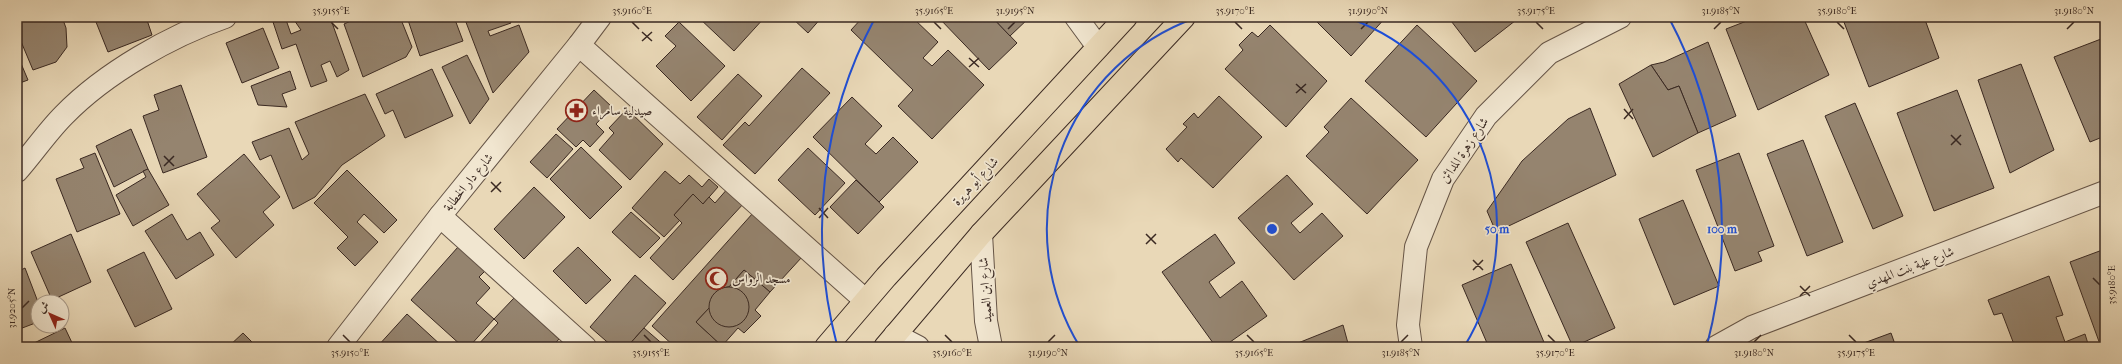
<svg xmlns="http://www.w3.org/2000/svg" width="2122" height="364" font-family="'IM FELL French Canon',Amiri,serif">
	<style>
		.building { fill: #95846f; stroke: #3a2922 }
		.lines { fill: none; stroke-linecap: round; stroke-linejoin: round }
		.minor-casing { stroke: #665547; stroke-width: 24 }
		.trunk-casing { stroke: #3a2922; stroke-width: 24 }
		.minor { stroke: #f1e6d0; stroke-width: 22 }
		.trunk { stroke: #e9d8b7; stroke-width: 22 }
		.ticks { fill: none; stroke: #3a2922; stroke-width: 1.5 }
		.ring { fill: none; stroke: #1d4ed8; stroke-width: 2 }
		.labels { text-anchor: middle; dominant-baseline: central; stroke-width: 3.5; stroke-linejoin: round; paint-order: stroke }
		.poi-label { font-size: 13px; fill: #3a2922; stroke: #f1e6d0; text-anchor: start }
		.street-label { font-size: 13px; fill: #3a2922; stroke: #f1e6d0 }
		.centre { fill: #1d4ed8; stroke: #f1e6d0; stroke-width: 2 }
		.ring-label { font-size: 12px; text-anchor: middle; font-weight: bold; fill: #1d4ed8; stroke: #f1e6d0; stroke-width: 3.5; stroke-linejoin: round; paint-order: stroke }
		.neatline { fill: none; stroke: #3a2922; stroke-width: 1.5 }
		.ticks-label { font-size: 10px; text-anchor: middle; fill: #3a2922 }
	</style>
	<rect width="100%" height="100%" fill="#e9d8b7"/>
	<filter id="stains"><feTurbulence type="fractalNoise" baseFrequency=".005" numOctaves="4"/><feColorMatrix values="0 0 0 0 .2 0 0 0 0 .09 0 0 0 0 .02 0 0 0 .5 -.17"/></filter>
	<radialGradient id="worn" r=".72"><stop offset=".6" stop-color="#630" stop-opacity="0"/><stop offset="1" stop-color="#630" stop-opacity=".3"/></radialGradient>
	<g class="building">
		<path d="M17,17H62L66,28L67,47L56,62L33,70L17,32Z"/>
		<path d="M94,17H146L152,35L108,52Z"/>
		<path d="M285,17L291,34L301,30L292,17H330L349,70L337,77L330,61L321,65L327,81L311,87L296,44L282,49L273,22Z"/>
		<path d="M360,17H400L412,47L406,57L363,77L344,24Z"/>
		<path d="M407,17H454L463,41L420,56Z"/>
		<path d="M464,17H508L511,23L488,31L490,36L519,25L529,52L493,93Z"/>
		<path d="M698,17H765L734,51Z"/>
		<path d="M791,17H822L808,33Z"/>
		<path d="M863,17H912L938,42L923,58L932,66L948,50L984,85L932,139L898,106L913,90L851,30Z"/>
		<path d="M938,17H992L1017,43L989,70Z"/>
		<path d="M992,17H1030L1010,36Z"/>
		<path d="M1312,17H1386L1351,56Z"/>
		<path d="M1448,17H1520L1475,52Z"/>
		<path d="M1757,17H1803L1829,75L1758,110L1726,29Z"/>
		<path d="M1842,17H1924L1939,58L1869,87Z"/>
		<path d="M679,22L725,66L691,101L656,66L676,46L665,36Z"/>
		<path d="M1270,25L1327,81L1286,127L1225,69L1243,50L1239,45L1252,32L1258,37Z"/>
		<path d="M1417,25L1477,81L1426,137L1365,81Z"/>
		<path d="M263,28L279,68L242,83L226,43Z"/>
		<path d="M2101,39L2105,50V136L2090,142L2054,57Z"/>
		<path d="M1708,42L1736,116L1698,133L1679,86L1668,90L1651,65L1664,62Z"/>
		<path d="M17,54L28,80L17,84Z"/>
		<path d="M467,55L489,99L470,124L442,67Z"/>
		<path d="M2021,64L2054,150L2010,173L1978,80Z"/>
		<path d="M1651,65L1668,90L1679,86L1698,133L1653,157L1619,84Z"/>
		<path d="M802,68L830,93L755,174L723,145L745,122L749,126Z"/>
		<path d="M432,69L453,116L405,138L393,110L385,114L376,94Z"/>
		<path d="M290,71L296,89L282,94L287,107L258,105L251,86Z"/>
		<path d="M738,74L762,96L722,140L697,117Z"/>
		<path d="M181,85L207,157L163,173L143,116L159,110L154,95Z"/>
		<path d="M594,90L612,107L596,124L604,132L590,147L583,140L576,147L557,129Z"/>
		<path d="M1957,90L1994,188L1934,211L1897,113Z"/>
		<path d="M365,94L385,136L342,165L315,197L293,209L271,155L260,160L252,142L289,128L302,160L309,154L295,122Z"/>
		<path d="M1219,96L1262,137L1213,188L1181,158L1178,162L1166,149L1187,127L1183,124L1194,113L1198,118Z"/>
		<path d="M852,97L882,126L865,144L876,154L893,137L918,162L879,202L813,137Z"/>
		<path d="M1351,98L1418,160L1367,214L1306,156L1329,132L1324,127Z"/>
		<path d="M1855,103L1903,216L1873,229L1825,116Z"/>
		<path d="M1590,108L1616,175L1496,232L1487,211L1522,161L1568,119Z"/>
		<path d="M627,109L663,144L630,180L599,150L614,133L609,128Z"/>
		<path d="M131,129L148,169L114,187L96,146Z"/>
		<path d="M556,134L573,149L547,178L530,162Z"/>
		<path d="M1803,140L1843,242L1807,256L1767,154Z"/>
		<path d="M581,147L622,187L590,219L550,179Z"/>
		<path d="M808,148L845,183L815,215L778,180Z"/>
		<path d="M95,153L120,214L77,232L56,179L84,168L80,159Z"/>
		<path d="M1739,153L1774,246L1758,252L1762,261L1735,271L1696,170Z"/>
		<path d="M244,154L280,197L263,212L274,225L236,258L211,228L220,221L197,194Z"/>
		<path d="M148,169L169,205L133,226L116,195L146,177L143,171Z"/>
		<path d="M347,170L397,220L384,233L364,214L357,222L378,242L355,266L337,248L348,237L314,203Z"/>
		<path d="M665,171L680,184L689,175L702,187L709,179L718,187L703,204L693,194L674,215L680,220L664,237L632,208Z"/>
		<path d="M1287,175L1313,204L1291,223L1300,233L1322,213L1343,236L1294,280L1238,218Z"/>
		<path d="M856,180L884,207L858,234L830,207Z"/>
		<path d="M534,187L565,217L524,259L494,229Z"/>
		<path d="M729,187L745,202L673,280L650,258L682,223L674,215L693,194L703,204L709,197L715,203Z"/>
		<path d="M1683,200L1719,286L1674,305L1639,219Z"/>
		<path d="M631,212L660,238L640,258L612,232Z"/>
		<path d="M753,213L802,257L770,292L744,270L729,287L722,288L714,294L710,307L696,322L722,346L721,347H675L652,326Z"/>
		<path d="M172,214L187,240L200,232L214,255L176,279L145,231Z"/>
		<path d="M1568,223L1615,328L1573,347L1526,242Z"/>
		<path d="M71,234L91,282L52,300L31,252Z"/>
		<path d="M1215,234L1235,263L1209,282L1220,298L1242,281L1267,316L1223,347H1216L1162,272Z"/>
		<path d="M458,247L485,271L479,277L490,288L476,303L494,319L469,347H463L411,300Z"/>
		<path d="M578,247L611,280L586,304L553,271Z"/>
		<path d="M2105,249V347H2101L2070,262Z"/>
		<path d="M144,252L172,309L135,327L107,270Z"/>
		<path d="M1511,264L1546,347H1477L1487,343L1462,285Z"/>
		<path d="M25,268L38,302V322L17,330V272Z"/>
		<path d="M744,270L770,292L755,310L761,316L744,333L738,328L722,346L696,322L710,307L714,294L722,288L729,287Z"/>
		<path d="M635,275L666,303L627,347H613L590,327Z"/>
		<path d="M2049,276L2063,315L2056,317L2065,342L2085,334L2089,347H2015L2002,313L1994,315L1988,300Z"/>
		<circle cx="729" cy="307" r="20"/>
		<path d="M514,298L559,339L552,347H476L498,323L494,319Z"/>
		<path d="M407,314L443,347H377Z"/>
		<path d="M1343,325L1349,347H1288Z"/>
		<path d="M65,328L74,347H31L30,345Z"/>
		<path d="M644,328L666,347H627Z"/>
		<path d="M243,333L257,347H228Z"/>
		<path d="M1891,333L1896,347H1853Z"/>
	</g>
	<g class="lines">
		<defs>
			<g id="minor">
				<path d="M1076,17L1098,47"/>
				<path d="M579,45L865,300"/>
				<path d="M17,171C33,153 47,132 64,115C105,73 170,36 225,17"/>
				<path d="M440,216L585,347"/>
				<path d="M981,234L986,321L991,347"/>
				<path d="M895,335L918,347"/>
				<path d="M338,347L440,216L579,45L600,17"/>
				<path d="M1411,347L1408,325L1416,247L1443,179L1486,116L1549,53L1620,17"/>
				<path d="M1716,347L1752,327L2105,192"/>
			</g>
			<g id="trunk">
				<path d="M826,347L886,277L1126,17"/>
				<path d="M885,347L981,234L1184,17"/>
			</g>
		</defs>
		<use href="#minor" class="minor-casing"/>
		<use href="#trunk" class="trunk-casing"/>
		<use href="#minor" class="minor"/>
		<use href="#trunk" class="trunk"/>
	</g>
	<path class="ticks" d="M331,22L338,29M632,22L639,29M934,22L941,29M1235,22L1242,29M1536,22L1543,29M1837,22L1844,29M1008,29L1015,22M1361,29L1368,22M1714,29L1721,22M2067,29L2074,22M642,32L652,41M642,41L652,32M969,58L979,67M969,67L979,58M1296,84L1306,93M1296,93L1306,84M1624,109L1633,119M1624,119L1633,109M1951,135L1961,145M1951,145L1961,135M164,156L174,166M164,166L174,156M491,182L501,192M491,192L501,182M819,208L828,218M819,218L828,208M1146,234L1156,244M1146,244L1156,234M1473,260L1483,270M1473,270L1483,260M2093,278L2100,285M1800,286L1810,296M1800,296L1810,286M22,308L29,301M343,335L350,342M644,335L651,342M945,335L952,342M1247,335L1254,342M1548,335L1555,342M1849,335L1856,342M1048,342L1055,335M1401,342L1408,335M1754,342L1761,335"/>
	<g class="ring">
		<path d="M1080 347A225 225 0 0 1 1195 18M1349 18A225 225 0 0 1 1464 347"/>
		<path d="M837 345A450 450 0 0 1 875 18M1669 18A450 450 0 0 1 1707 345"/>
	</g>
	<defs>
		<symbol id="pharmacy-ring" viewBox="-11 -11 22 22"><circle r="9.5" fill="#f1e6d0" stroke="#8f2418" stroke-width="1.5"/><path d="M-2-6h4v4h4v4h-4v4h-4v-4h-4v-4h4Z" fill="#8f2418"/></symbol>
		<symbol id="mosque-ring" viewBox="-11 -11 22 22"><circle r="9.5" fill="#f1e6d0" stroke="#8f2418" stroke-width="1.5"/><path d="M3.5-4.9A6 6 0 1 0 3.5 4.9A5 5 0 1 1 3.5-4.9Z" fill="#8f2418"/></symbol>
	</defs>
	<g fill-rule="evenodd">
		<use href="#pharmacy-ring" x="564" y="98" width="25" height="25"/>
		<use href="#mosque-ring" x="704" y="266" width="25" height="25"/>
	</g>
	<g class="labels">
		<g class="poi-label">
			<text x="592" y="110">صيدلية سامراء</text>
			<text x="732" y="278">مسجد الرواس</text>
		</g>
		<g class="street-label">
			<text transform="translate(1464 150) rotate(-56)">شارع زهرة المدائن</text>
			<text transform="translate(975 181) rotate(-47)">شارع أبو هريرة</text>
			<text transform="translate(468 182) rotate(-51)">شارع دار الخطابة</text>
			<text transform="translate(1910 267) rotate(-21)">شارع علية بنت المهدي</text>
			<text transform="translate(985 290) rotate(-94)">شارع ابن العميد</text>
		</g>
	</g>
	<circle cx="1272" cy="229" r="6" class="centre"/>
	<g class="ring-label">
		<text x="1497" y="233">50 m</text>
		<text x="1722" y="233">100 m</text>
	</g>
	<rect width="2122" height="364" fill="none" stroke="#e9d8b7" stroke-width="44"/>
	<g transform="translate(50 314) rotate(315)"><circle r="19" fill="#f1e6d0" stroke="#a89a8a"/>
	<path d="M0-3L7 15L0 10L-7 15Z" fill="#8f2418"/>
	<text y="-6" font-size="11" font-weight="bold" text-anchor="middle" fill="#3a2922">ش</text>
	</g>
	<rect x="22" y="22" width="2078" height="320" class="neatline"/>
	<g class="ticks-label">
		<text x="331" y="14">35.9155°E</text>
		<text x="632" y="14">35.9160°E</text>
		<text x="934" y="14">35.9165°E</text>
		<text x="1015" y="14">31.9195°N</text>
		<text x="1235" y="14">35.9170°E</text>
		<text x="1368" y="14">31.9190°N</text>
		<text x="1536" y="14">35.9175°E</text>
		<text x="1721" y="14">31.9185°N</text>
		<text x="1837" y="14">35.9180°E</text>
		<text x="2074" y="14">31.9180°N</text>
		<text transform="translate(2111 285) rotate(-90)" y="4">35.9180°E</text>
		<text transform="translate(11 308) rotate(-90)" y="4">31.9205°N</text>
		<text x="350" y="356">35.9150°E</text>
		<text x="651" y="356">35.9155°E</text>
		<text x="952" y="356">35.9160°E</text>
		<text x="1048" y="356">31.9190°N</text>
		<text x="1254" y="356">35.9165°E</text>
		<text x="1401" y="356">31.9185°N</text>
		<text x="1555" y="356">35.9170°E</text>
		<text x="1754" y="356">31.9180°N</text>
		<text x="1856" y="356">35.9175°E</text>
	</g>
	<rect width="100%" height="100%" filter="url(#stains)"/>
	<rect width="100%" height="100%" fill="url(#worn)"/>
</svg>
